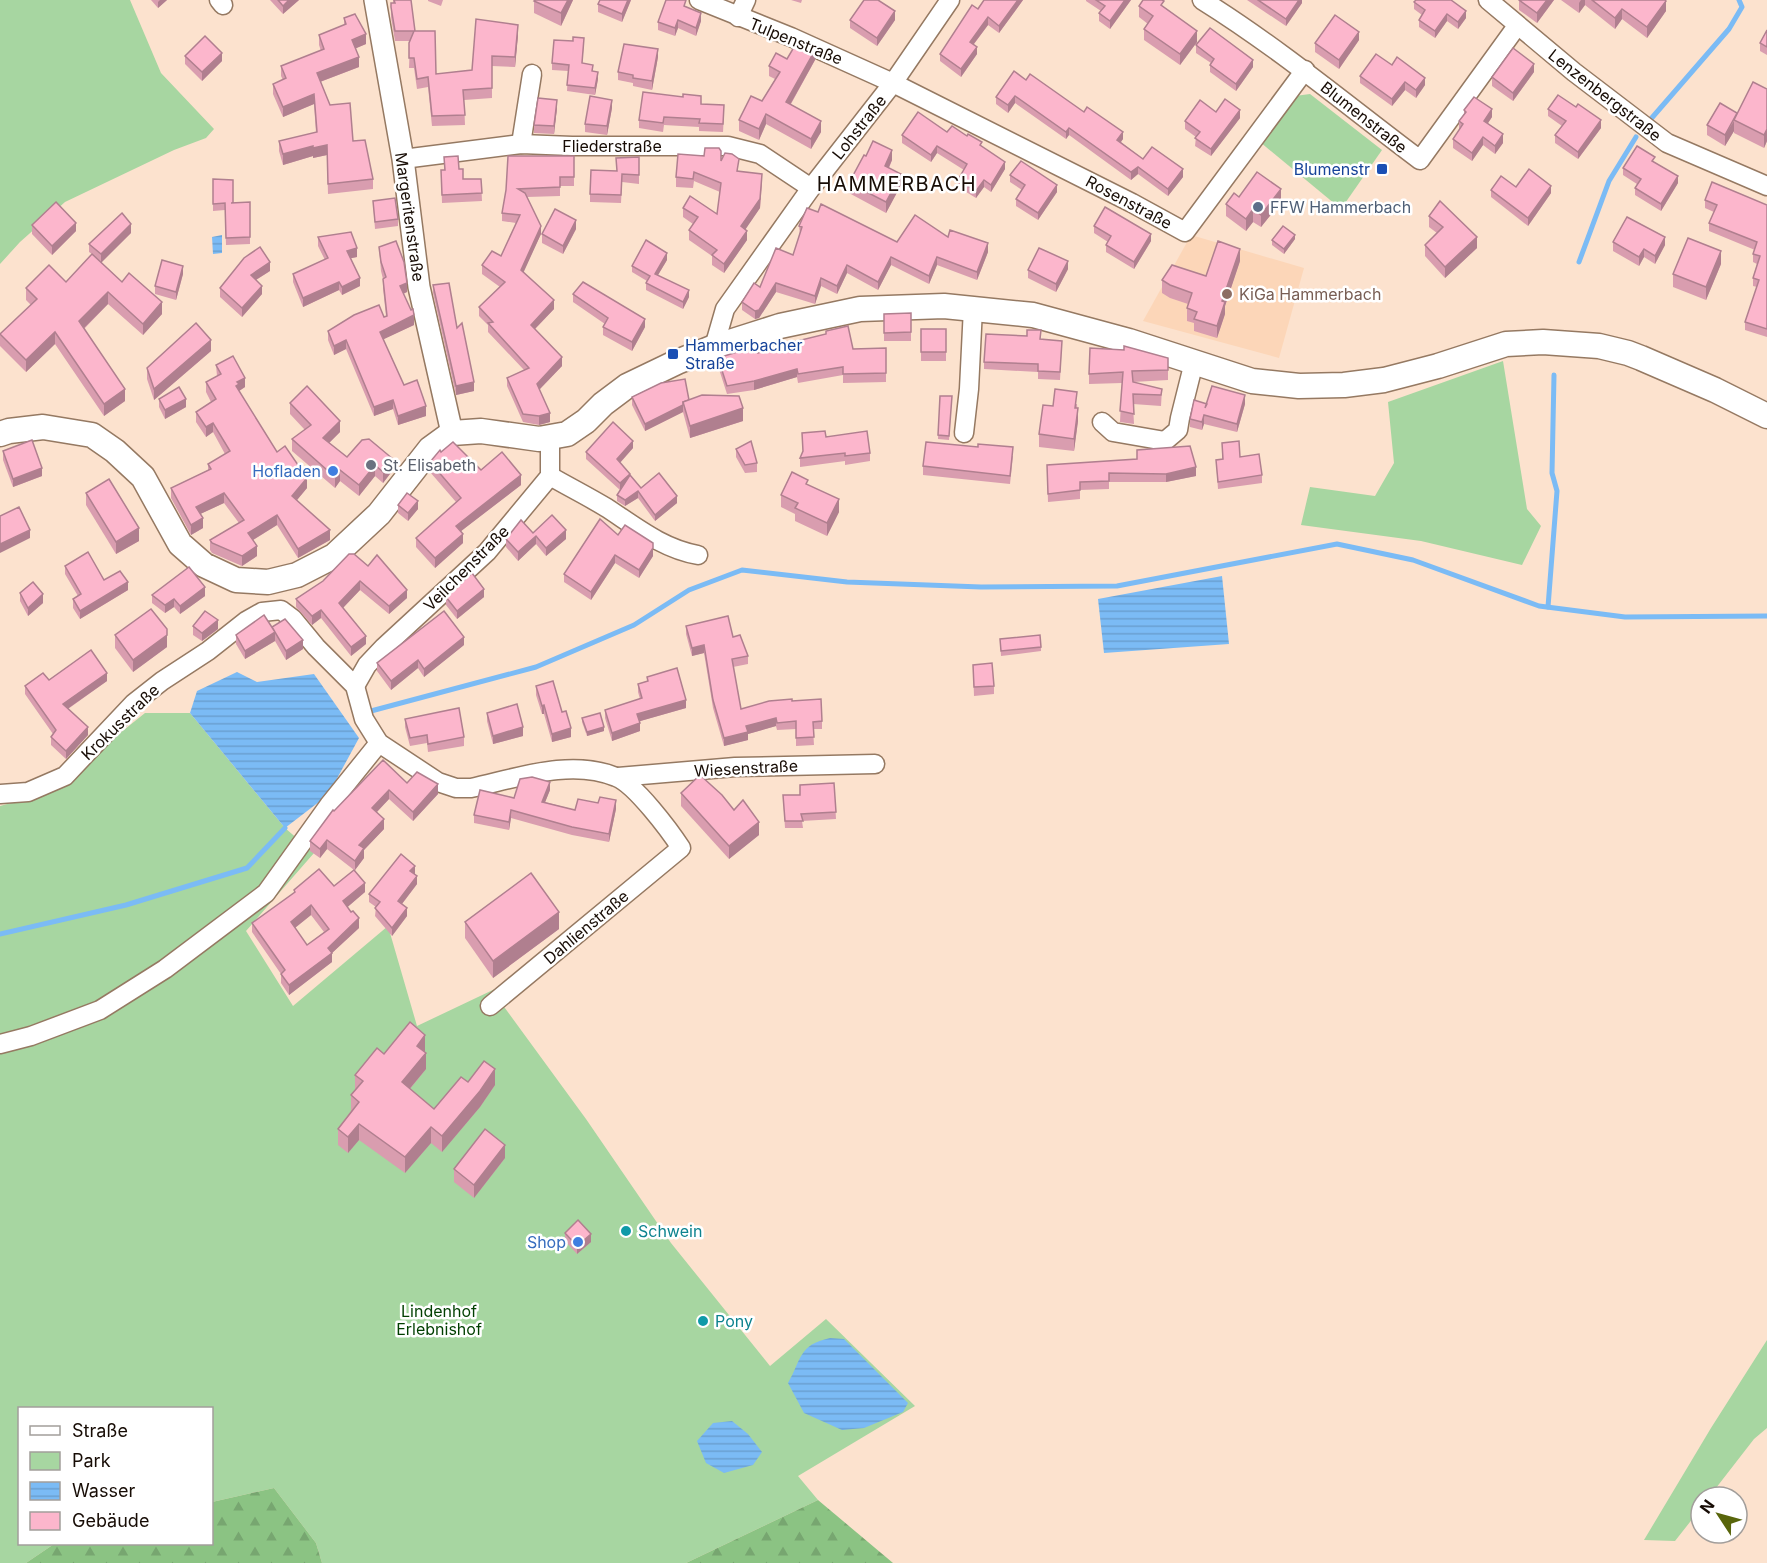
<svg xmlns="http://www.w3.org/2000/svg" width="1767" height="1563" font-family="Inter,sans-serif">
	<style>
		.built { fill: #fcd6b8 }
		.green { fill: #a7d6a1 }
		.forest { fill: url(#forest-firs) }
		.water { fill: url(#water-rules) }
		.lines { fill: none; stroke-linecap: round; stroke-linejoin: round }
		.stream { stroke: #7bbbf5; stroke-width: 5 }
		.minor-casing { stroke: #957962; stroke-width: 21 }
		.tertiary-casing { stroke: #957962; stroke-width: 24 }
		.secondary-casing { stroke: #957962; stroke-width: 27 }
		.minor { stroke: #fff; stroke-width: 18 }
		.tertiary { stroke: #fff; stroke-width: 21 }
		.secondary { stroke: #fff; stroke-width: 24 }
		.wall { fill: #d99daf; fill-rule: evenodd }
		.shaded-wall { fill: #b07f8f }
		.building { fill: #fcb6cc; stroke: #b07f8f; stroke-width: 1.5; fill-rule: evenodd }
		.transit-dot { fill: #1a4fb4; stroke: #fff; stroke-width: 2 }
		.service-dot { fill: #5c6f8a; stroke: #fff; stroke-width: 2 }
		.education-dot { fill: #8d6e63; stroke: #fff; stroke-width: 2 }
		.worship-dot { fill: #6b7280; stroke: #fff; stroke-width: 2 }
		.shop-dot { fill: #3f7fe0; stroke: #fff; stroke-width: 2 }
		.culture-dot { fill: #0f9aa8; stroke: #fff; stroke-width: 2 }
		.labels { text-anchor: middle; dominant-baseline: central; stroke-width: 5; stroke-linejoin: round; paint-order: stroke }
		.street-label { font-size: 16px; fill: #170c05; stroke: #fff }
		.transit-label { font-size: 16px; fill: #164399; stroke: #fff; text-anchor: end }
		.service-label { font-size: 16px; fill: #4e5e75; stroke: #fff; text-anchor: start }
		.education-label { font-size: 16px; fill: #785e54; stroke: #fff; text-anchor: start }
		.worship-label { font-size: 16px; fill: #5b616d; stroke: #fff; text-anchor: start }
		.shop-label { font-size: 16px; fill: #366cbe; stroke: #fff; text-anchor: end }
		.culture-label { font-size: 16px; fill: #0d838f; stroke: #fff; text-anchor: start }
		.park-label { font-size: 16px; fill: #013f00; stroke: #fff }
		.quarter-label { font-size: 20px; letter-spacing: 1.5px; fill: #170c05; stroke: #fff }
	</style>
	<defs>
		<pattern id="forest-firs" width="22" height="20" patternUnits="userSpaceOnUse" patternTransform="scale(1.5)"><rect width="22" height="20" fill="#8bc383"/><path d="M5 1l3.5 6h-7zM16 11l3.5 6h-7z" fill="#77a670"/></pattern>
		<pattern id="water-rules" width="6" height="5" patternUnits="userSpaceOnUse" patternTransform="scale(1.5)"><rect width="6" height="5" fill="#7bbbf5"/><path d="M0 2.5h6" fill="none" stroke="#6aa0d1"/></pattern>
	</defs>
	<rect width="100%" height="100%" fill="#fce2ce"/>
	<path class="built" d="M1191,235L1304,268L1279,358L1143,321Z"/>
	<g class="green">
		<path d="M0,0H130L161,73L214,129L206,138L174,150L65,202L20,242L0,264Z"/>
		<path d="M1310,94L1382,150L1341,209L1260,142L1295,96Z"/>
		<path d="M1503,361L1527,509L1541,526L1522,565L1421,541L1301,525L1310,487L1375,496L1394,463L1388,402Z"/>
		<path d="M145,713H190L285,828L314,853L246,931L293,1006L388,926L417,1026L497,988L502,1004L586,1119L671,1243L770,1366L826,1319L915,1406L798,1476L818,1500L686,1563H322L316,1543L274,1488L212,1502V1408H20V1544H54L26,1563H0V806L44,794Z"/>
		<path d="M1767,1340V1428L1754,1439L1709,1497H1701V1508L1675,1541L1644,1540L1711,1428Z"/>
	</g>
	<g class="forest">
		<path d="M274,1488L316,1543L322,1563H26L54,1544H212V1502Z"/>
		<path d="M818,1500L893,1563H686Z"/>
	</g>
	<g class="water">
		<path d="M222,235V253L213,254L212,237Z"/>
		<path d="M1222,576L1229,644L1104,653L1098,599Z"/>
		<path d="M237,672L257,682L314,674L359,738L328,795L285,828L190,713L197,691Z"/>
		<path d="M830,1338L844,1339L908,1403L903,1412L864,1428L842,1430L804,1413L788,1383C802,1359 798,1345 830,1338Z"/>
		<path d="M732,1421L748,1434L762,1452L753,1465L724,1473L706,1463L697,1441L713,1423Z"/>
	</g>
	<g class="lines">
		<g class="stream">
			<path d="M1650,120L1729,29L1742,7L1739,0"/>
			<path d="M1579,262L1609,181L1636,137"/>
			<path d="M1548,607L1557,491L1552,473L1554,375"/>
			<path d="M371,711L536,667L634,625L689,590L742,570L847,582L981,587L1117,586L1337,544L1413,560L1539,606L1625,617L1767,616"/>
			<path d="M0,934L126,905L247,868L285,828"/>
		</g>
		<defs>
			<g id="minor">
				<path d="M219,0L223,5"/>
				<path d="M699,0L791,37L893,83L1132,203L1185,232L1305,70"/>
				<path d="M1202,0C1279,48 1348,106 1420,160L1517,26"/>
				<path d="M1488,0L1574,72L1667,143L1767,186"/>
				<path d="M738,17L746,0"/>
				<path d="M521,144L532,74"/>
				<path d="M403,159L521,144L572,146H728L760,154L811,188"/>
				<path d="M714,347L725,309L811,188L893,83L950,0"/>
				<path d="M1102,422L1113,432L1165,441L1178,430L1180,418L1194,362"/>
				<path d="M964,433L969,389L973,308"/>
				<path d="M550,476C569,487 589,497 607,508C636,527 663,549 698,555"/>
				<path d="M355,686L367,665L384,647L487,552L550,476V438"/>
				<path d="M618,777L735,767L875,764"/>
				<path d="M0,794L28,792L65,776L134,703L162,681L208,651L246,621L262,612L281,610L293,619L316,647L355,686L364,719L379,743L438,782L456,788H471C517,778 571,758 616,777C635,784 670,831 681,848L490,1006"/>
				<path d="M0,1044L31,1036L100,1010L165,969L266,893L329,805L379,743"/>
			</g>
			<path id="tertiary" d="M375,0L403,159L419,287L452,433"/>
			<path id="secondary" d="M0,434L9,431L43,427L92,435L115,451L143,477L180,544L204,565L236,580L268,582L297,575L334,556L379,514L430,449L452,433L481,431L539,439L567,434L586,421L603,404L627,386L677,362L714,347L780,326L860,309L944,306L1033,315L1129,341L1252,381L1299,386L1344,385L1384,380L1438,366L1506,344L1543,342L1599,346L1628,353L1641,358L1715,390L1767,416"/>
		</defs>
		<use href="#minor" class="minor-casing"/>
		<use href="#tertiary" class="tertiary-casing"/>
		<use href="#secondary" class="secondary-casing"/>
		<use href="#minor" class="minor"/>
		<use href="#tertiary" class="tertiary"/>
		<use href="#secondary" class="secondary"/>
	</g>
	<g class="wall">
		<path d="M151,0H167L158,8Z"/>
		<path d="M270,0H299L283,14Z"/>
		<path d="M393,0H411L415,31L436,74L472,70L518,35L515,67L492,66V98L464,100L465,125L432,126L428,87L417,89L414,68H409L410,41H395L391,17V3H393Z"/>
		<path d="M428,0H443L441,6L428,1Z"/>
		<path d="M573,0L561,26L534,13V1Z"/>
		<path d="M631,0L622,22L598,12V4Z"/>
		<path d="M791,0H802L801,3Z"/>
		<path d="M984,0H1023L999,33L988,25L974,44L977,54L961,77L940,61V54Z"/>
		<path d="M1086,0H1131L1110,29L1099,21V13L1101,11L1086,1Z"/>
		<path d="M1247,0H1302V3L1286,26Z"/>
		<path d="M1519,0H1554L1537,23L1519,10Z"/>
		<path d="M1561,0H1665L1666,11L1647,38L1622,19L1615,29L1585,5L1579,13Z"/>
		<path d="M1414,2L1466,18L1458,29L1447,21L1435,38L1419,27V20L1422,15L1414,9Z"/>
		<path d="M1139,6L1164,7L1197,42L1180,65L1144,40V29L1148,24L1139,17Z"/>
		<path d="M686,7L701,21L696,36L678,28L675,36L658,30V22Z"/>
		<path d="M344,18L366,44L356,48L359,67L320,82L330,105L353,141L373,179V189L328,194L327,155L313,158V156L283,165L279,151V141L316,133L314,104L283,117L273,94V84L283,80L281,76V66L321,51L319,45V35L344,25Z"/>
		<path d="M850,20H895L877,46L850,28Z"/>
		<path d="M1767,30V55L1760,51V43Z"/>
		<path d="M1359,40L1339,69L1315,52V43Z"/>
		<path d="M584,45L582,63L593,71L598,79L595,95L567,91L568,71L552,70V63Z"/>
		<path d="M1196,45L1253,67L1236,91L1210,72V65L1211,63L1196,53Z"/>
		<path d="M185,56L222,61L202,81L185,64Z"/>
		<path d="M658,57L652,90L633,86V83L618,80V72Z"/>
		<path d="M787,59L815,60L791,104L821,132L811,149L766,124L759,140L739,131V120L762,101L775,79L769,76V66Z"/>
		<path d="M1392,65L1425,85L1416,98L1405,90L1392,106L1360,83V76Z"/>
		<path d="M1534,72L1513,101L1492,86V77Z"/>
		<path d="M1026,80L1123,139L1121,142L1143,159L1183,177L1168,196L1138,174L1131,180L1069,135L1066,139L1015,103L1008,113L996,104V97Z"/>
		<path d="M1767,89V141L1764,148L1734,133V131L1725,146L1707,135V125L1737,113Z"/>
		<path d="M701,104L724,113L723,132L699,131V127L664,125L663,132L639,128V120Z"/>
		<path d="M557,108L554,134L534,133V125Z"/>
		<path d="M612,108L607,135L585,132V124Z"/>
		<path d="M1548,109L1601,128L1578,159L1555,143V135L1562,126L1548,116Z"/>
		<path d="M1464,110L1492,117L1488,123L1503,143L1495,154L1483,145L1472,161L1453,148V139L1459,130V121L1464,114Z"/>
		<path d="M1216,112L1240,118L1211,156L1195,146L1196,137L1185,129V121Z"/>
		<path d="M947,132L982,147L1005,169L991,192L984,187L976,198L958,187V180L964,170L937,153L931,162L902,143V135Z"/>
		<path d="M574,156V186H560V196L527,197L541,234L523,272L554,309L535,329L562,366L539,390L550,422L539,425L523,422L507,386V378L524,370L488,332V325L479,316V307L500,287L482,274V265L501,256L516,223L502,221V213L506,190Z"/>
		<path d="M704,156L721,160L739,171L762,183L760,208L745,229L747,240L724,273L712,265V256L689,240V230L693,224L683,217V208L717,214L720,192L694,181L693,188L676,187V177Z"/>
		<path d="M866,156L892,160L889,168L901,185L886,213L849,193V183Z"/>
		<path d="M444,157L459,169L463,179H481L482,201L442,203L441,170H444Z"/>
		<path d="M639,157V184L622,182L621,203L590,202V194L616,171Z"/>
		<path d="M1655,162L1678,183L1661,211L1635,195V188L1637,184L1623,175V168Z"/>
		<path d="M1010,175L1057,192L1038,220L1016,206V199L1022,190L1010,182Z"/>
		<path d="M213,179L233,203L250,202V244L226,245L225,210L213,211Z"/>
		<path d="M1516,187L1551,193L1528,226L1491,197V190Z"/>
		<path d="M1239,197L1281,202L1261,227L1253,222L1246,231L1226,216V204Z"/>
		<path d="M1705,200L1767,205V337L1745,330V322L1757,287L1753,286V278L1757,264L1753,262V254L1755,250L1709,231V223L1714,212L1705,208Z"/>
		<path d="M373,201L398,219V226L375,229Z"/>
		<path d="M818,212L897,242L948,237L988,252L977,280L937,265L929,284L891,265L878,290L847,273L837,294L821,286L815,304L776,292L759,318L755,319L742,310V302L760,287L793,255L800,234L799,226Z"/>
		<path d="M1429,216L1477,248L1445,278L1425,256V245L1437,233L1429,227Z"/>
		<path d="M32,225L76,231L52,255L32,234Z"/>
		<path d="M1094,226L1151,241L1134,269L1106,252V245L1108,242L1094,233Z"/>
		<path d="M576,229L563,254L542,243V234Z"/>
		<path d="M131,233L101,262L122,282L162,314L143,335L108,304L84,329L125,401L104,416L55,344L26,372L0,346V334L31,305L26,300V288L66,282L92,254L89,252V244Z"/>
		<path d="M318,237L357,257L351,258L360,286L342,295L339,290L303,307L293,282V274L325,260L318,246Z"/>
		<path d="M1295,239L1284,254L1272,245V240Z"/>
		<path d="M1613,242L1665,245L1655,264L1644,257L1639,266L1613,251Z"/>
		<path d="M379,247L407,292L403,294L414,325L383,339L404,385L426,416L398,425L393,409L374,416L346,349L334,355L328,340V331L386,316L383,288V279L381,271Z"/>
		<path d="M667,260L658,275L689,297L683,309L646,290V283L647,281L632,272V266Z"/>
		<path d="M1240,261L1225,306V314L1217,338L1194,331V323L1187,321V308L1188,304L1170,298L1162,293V280L1206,276Z"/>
		<path d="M1721,264L1706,300L1673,287V274Z"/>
		<path d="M1068,269L1056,292L1028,278V270Z"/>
		<path d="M270,271L256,280L262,294L242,317L220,297V288Z"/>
		<path d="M183,274L176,300L155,294V286Z"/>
		<path d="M433,285L457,328L474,391L456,395L433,293Z"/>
		<path d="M573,294L645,327L632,351L603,335V327L605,324L573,302Z"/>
		<path d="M911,313V341H884V314Z"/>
		<rect x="921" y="329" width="25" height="32"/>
		<path d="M826,331L853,349L886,348V382L843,383V375L798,383L797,377L754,390L727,394L718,366V358L758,353L826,334Z"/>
		<path d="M1041,339L1062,341L1060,380L1038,379V372L984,369V362Z"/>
		<path d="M211,351L154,400L147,379V368Z"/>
		<path d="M1168,358V380L1133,382L1162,389L1161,406L1133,404L1134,424L1120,422L1122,383L1089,384V374Z"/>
		<path d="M216,365L245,387L239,391L277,452L307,488L297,500L330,540L298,558L277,525L253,540L257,556L242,566L212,553L210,550V540L239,523L224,503L200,514L203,528L191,535L171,498V488L208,470V464L225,454L213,432L206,437L196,422V412L211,402L206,392V382L217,376Z"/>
		<path d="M940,396H952L949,440L938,439Z"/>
		<path d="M632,397L689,400L743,421L690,438L683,412L645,431L632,405Z"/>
		<path d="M159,399L186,407L165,419L159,407Z"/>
		<path d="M290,403L340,432L329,443L347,457L393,470L383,483L375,476L359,496L340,481L335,488L292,451V439L305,430L290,414Z"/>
		<path d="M1077,404L1078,421L1074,451L1039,447V434L1053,406Z"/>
		<path d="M1207,404H1245L1237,432L1204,424L1202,430L1190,427V419Z"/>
		<path d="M802,433L826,437L870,453V461L845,465V461L800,467V458L803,453Z"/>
		<path d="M1222,443L1240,457L1262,475V483L1218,489L1216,460L1222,459Z"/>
		<path d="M633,448L620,463L630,476L641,488L677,503L655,521L638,498L625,506L617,501V495L622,489L620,490L586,459V452Z"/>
		<path d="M736,449L757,463V472L745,473L736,457Z"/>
		<path d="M3,451L42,476L13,487L3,460Z"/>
		<path d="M441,452L481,470L521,485L461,531L463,543L435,568L416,547V538L456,502L430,472V462Z"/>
		<path d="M1013,456L1010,484L923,475V466Z"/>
		<path d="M1047,465L1196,476L1166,482H1109V489L1080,490V499L1048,502Z"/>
		<path d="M86,493L139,541L116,554L86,505Z"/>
		<path d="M781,495L839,512L827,536L795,521V514L781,507Z"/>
		<path d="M398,505L418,509L408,521L398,513Z"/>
		<path d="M533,533L566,539L546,556L536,544L518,561L506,547V539Z"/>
		<path d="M618,535L653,556L639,578L615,563L591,600L564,582V574Z"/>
		<path d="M65,566L104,580L128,590L80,619L73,608V599L78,596L65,574Z"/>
		<path d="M368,566L407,598L389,614L360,590L343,608L366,644L351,656L321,618L312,625L296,607V599L323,581Z"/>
		<path d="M20,593L43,603L28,616L20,601Z"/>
		<path d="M152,595L205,596L180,614L174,607L165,613L152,603Z"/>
		<path d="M446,597H484L457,619L446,605Z"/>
		<path d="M193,626L218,629L202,641L193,635Z"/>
		<path d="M686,626L733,637L748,656V664L733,667L741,709L792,701L822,721V729H813L814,745L796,746V729L777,730L776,726L748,734V740L724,746L713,708L704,653L692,656L686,634Z"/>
		<path d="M272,628L303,649L286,660L275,641L245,659L236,644V635Z"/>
		<path d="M115,635L167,647L133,672L115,648Z"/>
		<path d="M1000,639L1041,647V651L1001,656Z"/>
		<path d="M464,645L424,677L418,668L391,690L377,671V663Z"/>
		<path d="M973,665L994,686V694L974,696Z"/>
		<path d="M647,677L686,708L640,721V731L612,741L605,718V710L640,699L638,692V684L647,681Z"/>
		<path d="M49,680L107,681L68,709L88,735L66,759L51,745V737L53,734L25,694V686Z"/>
		<path d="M536,686L571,737L552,742L544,714H542L536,695Z"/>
		<path d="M487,713L523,736L493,744L487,721Z"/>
		<path d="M582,718L604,731L587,736L582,722Z"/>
		<path d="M405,719L464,737V746L428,752L427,743L410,746L405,727Z"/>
		<path d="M407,783L438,794L413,821L389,799L377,812L384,829L364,850V858L355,870L365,892L347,907L359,928L332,953V962L289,995L281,983V974L252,932V923L294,893V890L334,886L354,870L327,849L320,858L310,851V841L334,811ZM311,915L324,932L307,945L295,928Z"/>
		<path d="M834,783L836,819L802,821L803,828H785L783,795H800Z"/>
		<path d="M550,790L545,802L575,810L616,809L609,842L572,835L511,818L509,830L474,823V815L514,798Z"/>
		<path d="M681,793L734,810L759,835L729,859L681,806Z"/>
		<path d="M414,874L417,884L402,904L407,916L392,936L375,916L376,907L369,902V894L415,874Z"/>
		<path d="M465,922L559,929L493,978L465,938Z"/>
		<path d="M425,1051V1052L426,1069L410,1089L434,1109L468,1082L495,1085L480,1107L442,1152L431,1143L405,1173L359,1140L348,1153L338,1145V1129L351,1111V1095L355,1090V1075L384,1054Z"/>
		<path d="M505,1158L474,1198L454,1182V1169Z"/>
		<path d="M565,1233L591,1242L577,1254L565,1241Z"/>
	</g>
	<g class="shaded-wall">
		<path d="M160,0H167L158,8V2Z"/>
		<path d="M289,0H299L283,14V6Z"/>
		<path d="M568,0H573L561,26V13Z"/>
		<path d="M628,0H631L622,22V14Z"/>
		<path d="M1018,0H1023L999,33V26Z"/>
		<path d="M1125,0H1131L1110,29V21Z"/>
		<path d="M1299,0H1302V3L1286,26V19Z"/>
		<path d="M1547,0H1554L1537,23V13Z"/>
		<path d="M1581,0H1585V5L1579,13V3Z"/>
		<path d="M1666,1V11L1647,38V27Z"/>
		<path d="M1622,9V19L1615,29V18Z"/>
		<path d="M895,11V20L877,46V38Z"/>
		<path d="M1466,11V18L1458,29V22Z"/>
		<path d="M701,13V21L696,36V28Z"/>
		<path d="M1447,14V21L1435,38V31Z"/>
		<path d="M988,17V25L970,49V42Z"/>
		<path d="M678,20V28L675,36V28Z"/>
		<path d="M518,25V35L515,67V57Z"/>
		<path d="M1197,31V42L1180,65V54Z"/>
		<path d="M1359,32V40L1339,69V60Z"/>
		<path d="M366,34V44L352,50V40Z"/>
		<path d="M977,47V54L961,77V69Z"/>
		<path d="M658,49V57L652,90V81Z"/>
		<path d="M815,50V60L786,112V102Z"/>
		<path d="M222,53V61L202,81V72Z"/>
		<path d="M359,57V67L317,83V73Z"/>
		<path d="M1253,60V67L1236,91V84Z"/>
		<path d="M1534,64V72L1513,101V93Z"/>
		<path d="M598,72V79L595,95V88Z"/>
		<path d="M1425,78V85L1416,98V90Z"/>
		<path d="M1405,82V90L1392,106V99Z"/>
		<path d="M314,94V104L283,117V107Z"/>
		<path d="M1015,96V103L1008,113V105Z"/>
		<path d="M557,100V108L554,134V126Z"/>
		<path d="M612,100V108L607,135V126Z"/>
		<path d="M1492,109V117L1484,129V121Z"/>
		<path d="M1240,110V118L1211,156V149Z"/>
		<path d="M766,114V124L759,140V129Z"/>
		<path d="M1601,120V128L1578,159V152Z"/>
		<path d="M821,121V132L811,149V139Z"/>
		<path d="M1734,121V131L1725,146V135Z"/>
		<path d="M1069,128V135L1066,139V132Z"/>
		<path d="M1767,129V141L1764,148V135Z"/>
		<path d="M1123,132V139L1117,147V140Z"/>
		<path d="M1503,134V143L1495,154V146Z"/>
		<path d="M1483,137V145L1472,161V153Z"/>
		<path d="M327,145V155L313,158V148Z"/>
		<path d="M313,146V156L283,165V154Z"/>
		<path d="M937,146V153L931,162V155Z"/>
		<path d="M892,150V160L885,176V166Z"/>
		<path d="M1005,162V169L991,192V185Z"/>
		<path d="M1138,167V174L1131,180V172Z"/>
		<path d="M1183,169V177L1168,196V189Z"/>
		<path d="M762,174L760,208L741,236V226Z"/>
		<path d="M901,174V185L886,213V202Z"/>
		<path d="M1678,176V183L1661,211V204Z"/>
		<path d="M984,180V187L976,198V191Z"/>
		<path d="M1057,185V192L1038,220V213Z"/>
		<path d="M1551,186V193L1528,226V218Z"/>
		<path d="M1281,189V202L1261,227V215Z"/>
		<path d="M1253,209V222L1246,231V219Z"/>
		<path d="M576,220V229L563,254V246Z"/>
		<path d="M76,223V231L52,255V246Z"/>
		<path d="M131,224V233L101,263V254Z"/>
		<path d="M541,226V234L521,278V270Z"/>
		<path d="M747,231V240L724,273V264Z"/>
		<path d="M1151,234V241L1134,269V262Z"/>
		<path d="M1295,235V239L1284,254V249Z"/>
		<path d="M1477,237V248L1445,278V267Z"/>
		<path d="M1665,237V245L1655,264V256Z"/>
		<path d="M988,243V252L977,280V272Z"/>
		<path d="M357,248V257L347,259V251Z"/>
		<path d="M1240,249V261L1225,306V314L1217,338V326L1222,301Z"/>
		<path d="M1644,249V257L1639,266V257Z"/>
		<path d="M1721,251V264L1706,300V287Z"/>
		<path d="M667,253V260L655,280V274Z"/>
		<path d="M891,257V265L878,290V282Z"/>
		<path d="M937,257V265L929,284V276Z"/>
		<path d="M1068,261V269L1056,292V284Z"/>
		<path d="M270,262V271L251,283V275Z"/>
		<path d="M847,265V273L837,294V286Z"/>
		<path d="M183,266V274L176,300V292Z"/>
		<path d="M360,278V286L342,295V287Z"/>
		<path d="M821,278V286L815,304V296Z"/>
		<path d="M339,282V290L303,307V298Z"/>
		<path d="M407,283V292L400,295V286Z"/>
		<path d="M776,283V292L759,318L755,319V311Z"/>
		<path d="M262,286V294L242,317V308Z"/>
		<path d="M689,290V297L683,309V302Z"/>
		<path d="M108,292V304L79,333V321Z"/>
		<path d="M554,300V309L531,333V325Z"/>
		<path d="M162,302V314L143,335V324Z"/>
		<path d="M414,315V325L380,341V332Z"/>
		<path d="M645,319V327L632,351V342Z"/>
		<path d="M55,332V344L26,372V360Z"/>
		<path d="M211,340V351L154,400V389Z"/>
		<path d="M346,340V349L334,355V346Z"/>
		<path d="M562,357V366L537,392V384Z"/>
		<path d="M797,369V377L754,390V381Z"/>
		<path d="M245,378V387L239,391L236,386L237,382Z"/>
		<path d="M474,382V391L456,395V386Z"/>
		<path d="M125,389V401L104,416V404Z"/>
		<path d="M1245,395V404L1237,432V424Z"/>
		<path d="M186,399V407L165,419V410Z"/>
		<path d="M393,400V409L374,416V407Z"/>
		<path d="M683,405V412L645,431V424Z"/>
		<path d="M426,406V416L398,425V416Z"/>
		<path d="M743,408V421L690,438V426Z"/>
		<path d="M1078,408V421L1074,451V439Z"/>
		<path d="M550,413V422L539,425V416Z"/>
		<path d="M1204,415V424L1202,430V422Z"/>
		<path d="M340,421V432L323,449V438Z"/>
		<path d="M213,423V432L206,437V427Z"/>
		<path d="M633,441V448L617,466V459Z"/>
		<path d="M393,459V470L383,483V472Z"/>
		<path d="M375,465V476L359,496V485Z"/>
		<path d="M1196,467V476L1166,482V474Z"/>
		<path d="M42,468V476L13,487V479Z"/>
		<path d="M340,470V481L335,488V477Z"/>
		<path d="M630,474V481L620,490V483Z"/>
		<path d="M521,475V485L456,535V526Z"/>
		<path d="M307,478V488L292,506V496Z"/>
		<path d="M638,491V498L625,506V500Z"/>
		<path d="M224,493V503L196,516V507Z"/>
		<path d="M677,496V503L655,521V515Z"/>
		<path d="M839,499V512L827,536V523Z"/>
		<path d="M418,501V509L408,521V513Z"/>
		<path d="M277,515V525L248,543V533Z"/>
		<path d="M203,518V528L191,535V525Z"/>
		<path d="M139,528V541L116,554V542Z"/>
		<path d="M30,530V538L0,553V544Z"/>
		<path d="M330,530V540L298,558V549Z"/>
		<path d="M566,530V539L546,556V548Z"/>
		<path d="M463,534V543L435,568V558Z"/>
		<path d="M536,536V544L518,561V552Z"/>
		<path d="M257,546V556L242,566V556Z"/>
		<path d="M653,548V556L639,578V570Z"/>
		<path d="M615,555V563L591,600V592Z"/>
		<path d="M360,581V590L339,612V603Z"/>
		<path d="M128,582V590L80,619V611Z"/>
		<path d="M205,587V596L180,614V606Z"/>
		<path d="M484,589V597L457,619V611Z"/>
		<path d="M407,590V598L389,614V606Z"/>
		<path d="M43,594V603L28,616V608Z"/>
		<path d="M174,599V607L165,613V605Z"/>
		<path d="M321,610V618L312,625V616Z"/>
		<path d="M218,620V629L202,641V633Z"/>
		<path d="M275,632V641L245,659V651Z"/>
		<path d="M167,635V647L133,672V660Z"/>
		<path d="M366,636V644L351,656V647Z"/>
		<path d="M464,637V645L424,677V669Z"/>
		<path d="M303,640V649L286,660V651Z"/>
		<path d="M704,645V653L692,656V648Z"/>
		<path d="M418,660V668L391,690V681Z"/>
		<path d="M107,673V681L63,712V704Z"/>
		<path d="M686,700V708L637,722V714Z"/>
		<path d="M544,705V714H542V706Z"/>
		<path d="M776,718V726L748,734V740L724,746V738L746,726Z"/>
		<path d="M640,723V731L612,741V733Z"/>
		<path d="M88,727V735L66,759V751Z"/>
		<path d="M523,727V736L493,744V736Z"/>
		<path d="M604,727V731L587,736V732Z"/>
		<path d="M571,728V737L552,742V734Z"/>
		<path d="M550,782V790L542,810V802Z"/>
		<path d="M438,784V794L413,821V812Z"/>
		<path d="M389,790V799L372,817V808Z"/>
		<path d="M616,800V809L609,842V834Z"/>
		<path d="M511,810V818L509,830V822Z"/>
		<path d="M384,819V829L364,850V858L355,870V861L359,845Z"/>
		<path d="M759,822V835L729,859V846Z"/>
		<path d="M327,840V849L320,858V849Z"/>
		<path d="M415,866V874L410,879V871Z"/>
		<path d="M417,876V884L398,909V901Z"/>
		<path d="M365,883V892L343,911V901Z"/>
		<path d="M311,905V915L291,931V922Z"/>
		<path d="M407,908V916L392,936V928Z"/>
		<path d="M559,912V929L493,978V961Z"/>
		<path d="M359,918V928L332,953V962L289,995V985Z"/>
		<path d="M425,1035V1051L417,1062V1046Z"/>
		<path d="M426,1053V1069L402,1098V1082Z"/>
		<path d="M495,1069V1085L480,1107L442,1152V1136Z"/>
		<path d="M359,1124V1140L348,1153V1137Z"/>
		<path d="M431,1127V1143L405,1173V1157Z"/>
		<path d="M505,1145V1158L474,1198V1185Z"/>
		<path d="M591,1234V1242L577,1254V1246Z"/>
	</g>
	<g class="building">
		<path d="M278,0H289L283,6Z"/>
		<path d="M394,0H411L415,31H435L436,74L472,70L476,19L518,25L515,57L492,56V88L463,90L465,115L432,116L428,77L417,79L414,58H409V43L414,31H395L391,7V3H395Z"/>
		<path d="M535,0H568L561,13L534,1Z"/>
		<path d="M600,0H628L622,14L598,4Z"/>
		<path d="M666,0H686L684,6L701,13L696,28L678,20L675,28L658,22Z"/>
		<path d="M864,0H878L895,11L877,38L850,20Z"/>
		<path d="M984,0H1018L999,26L988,17L970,42L977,47L961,69L940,54L972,5L978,9Z"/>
		<path d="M1096,0H1125L1110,21L1099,13L1105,6Z"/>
		<path d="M1143,0H1162L1164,1L1161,5L1197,31L1180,54L1144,29L1153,16L1139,6Z"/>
		<path d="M1258,0H1299L1286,19Z"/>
		<path d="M1416,0H1451L1466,11L1458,22L1447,14L1435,31L1419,20L1425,10L1414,2Z"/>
		<path d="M1519,0H1547L1537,13Z"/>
		<path d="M1592,0H1665L1666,1L1647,27L1622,9L1615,18Z"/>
		<path d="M355,14L366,34L352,40L359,57L317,73L330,105L350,103L353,141L365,140L373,179L328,184L327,145L313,148V146L283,154L279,141L317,132L314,94L283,107L273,84L286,78L281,66L324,49L319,35L346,24L344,18Z"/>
		<path d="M1335,15L1359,32L1339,60L1315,43Z"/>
		<path d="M1210,28L1253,60L1236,84L1210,65L1214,59L1196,45Z"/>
		<path d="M1767,30V47L1760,43Z"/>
		<path d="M205,36L222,53L202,72L185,56Z"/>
		<path d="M573,37L584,38L582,63L593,65L592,71L598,72L595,88L567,85L569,65L552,63L554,40L573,41Z"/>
		<path d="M797,42L815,50L786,102L821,121L811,139L766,114L759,129L739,120L751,96L762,101L780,72L769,66L776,53L787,59Z"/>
		<path d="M624,44L658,49L652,81L633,78V75L618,72Z"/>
		<path d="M1513,48L1534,64L1513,93L1492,77Z"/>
		<path d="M1376,54L1392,65L1397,57L1425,78L1416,90L1405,82L1392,99L1360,76Z"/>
		<path d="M1014,71L1026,80L1030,74L1084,112L1087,107L1123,132L1117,140L1143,159L1152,147L1183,169L1168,189L1138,167L1131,172L1069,128L1066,132L1015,96L1008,105L996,97Z"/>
		<path d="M1753,82L1767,89V129L1764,135L1734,120Z"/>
		<path d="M643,92L683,97V94L701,96V104L724,105L723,124L699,123L700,119L664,117L663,123L639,120Z"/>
		<path d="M1558,95L1576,107L1578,104L1601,120L1578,152L1555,135L1566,121L1548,109Z"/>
		<path d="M590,96L612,100L607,126L585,124Z"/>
		<path d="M1474,97L1492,109L1484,121L1503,134L1495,146L1483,137L1472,153L1453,139L1463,124L1459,121L1466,112L1464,110Z"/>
		<path d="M538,98L557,100L554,126L534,125Z"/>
		<path d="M1225,99L1240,110L1211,149L1195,138L1200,132L1185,121L1200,100L1216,112Z"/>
		<path d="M1720,103L1737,113L1725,135L1707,125Z"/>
		<path d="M918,112L947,132L952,126L967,136L968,134L982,142L980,145L1005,162L991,185L984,180L976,191L958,180L967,164L937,146L931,155L902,135Z"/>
		<path d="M873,141L892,150L885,166L901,174L886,202L849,183L864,155L866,156Z"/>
		<path d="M1637,146L1655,157L1652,161L1678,176L1661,204L1635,188L1641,179L1623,168Z"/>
		<path d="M705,148H719L721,151V161L725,153L732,154L739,159L737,171L762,174L760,199L741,226L747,231L724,264L712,255L717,250L689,230L698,217L683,208L690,196L717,214L721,183L694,172L693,179L676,177L678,154L704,156Z"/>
		<path d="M458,156L459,169H463V179H481L482,193L442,195L441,170H445L444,157Z"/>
		<path d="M508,156H574V177H560V187L518,189L525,193L541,226L521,270L554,300L531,325L562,357L537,384L550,413L539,416L523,414L507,378L529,368L488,323L493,322L479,307L505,282L482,265L492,251L501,256L520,215L502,213L506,190Z"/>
		<path d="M639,157V175L622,174L621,195L590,194L591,170L617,171L616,158Z"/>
		<path d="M1021,161L1057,185L1038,213L1016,199L1025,185L1010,175Z"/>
		<path d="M1529,169L1551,186L1528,218L1491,190L1501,176L1516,187Z"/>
		<path d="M1257,172L1281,189L1261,215L1253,209L1246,219L1226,204L1234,193L1239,197Z"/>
		<path d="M213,179L233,180V203H231L250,202V237L226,238L225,203L213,204Z"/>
		<path d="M1712,182L1767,205V329L1745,322L1759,280L1753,278L1760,256L1753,254L1757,242L1709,223L1717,205L1705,200Z"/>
		<path d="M395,198L398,219L375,222L373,201Z"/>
		<path d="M1440,201L1477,237L1445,267L1425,245L1443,227L1429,216Z"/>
		<path d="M56,202L76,223L52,246L32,225Z"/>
		<path d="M821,204L897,242L915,215L948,237L950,230L988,243L977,272L937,257L929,276L891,257L878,282L847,265L837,286L821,278L815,296L776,283L759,310L755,311L742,302L754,283L760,287L776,248L793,255L802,227L799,226L807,208L818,212Z"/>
		<path d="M1105,207L1151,234L1134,262L1106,245L1111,236L1094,226Z"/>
		<path d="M555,209L576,220L563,246L542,234Z"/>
		<path d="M122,213L131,224L101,254L89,244Z"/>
		<path d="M1627,217L1665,237L1655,256L1644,249L1639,257L1613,242Z"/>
		<path d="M1283,226L1295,235L1284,249L1272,240Z"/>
		<path d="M351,232L357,248L347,251L360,278L342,287L339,282L303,298L293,274L328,258L318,237Z"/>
		<path d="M1688,238L1721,251L1706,287L1673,274Z"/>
		<path d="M646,240L667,253L655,274L689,290L683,302L646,283L650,276L632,266Z"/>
		<path d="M396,241L404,262L407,283L400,286L411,310L413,309L414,315L380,332L404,385L417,380L426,406L398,416L393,400L374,407L346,340L334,346L328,331L354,315L379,305L384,317L387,316L383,279L386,277L381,262L379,247Z"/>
		<path d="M1218,241L1240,249L1222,301L1225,302L1217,326L1194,319L1197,312L1187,308L1192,293L1170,285L1162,280L1172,265L1206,276Z"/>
		<path d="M260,247L270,262L251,275L262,286L242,308L220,288L244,258Z"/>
		<path d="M1039,248L1068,261L1056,284L1028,270Z"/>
		<path d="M92,254L122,282L129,273L162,302L143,324L108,292L79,321L125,389L104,404L55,332L26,360L0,334L37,299L26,288L49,265L66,282Z"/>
		<path d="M162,260L183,266L176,292L155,286Z"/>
		<path d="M583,282L645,319L632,342L603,327L608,318L573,294Z"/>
		<path d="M449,283L457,328L462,323L474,382L456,386L433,285Z"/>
		<path d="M911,313V332L884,333V314Z"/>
		<path d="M196,323L211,340L154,389L147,368Z"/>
		<path d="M848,326L853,349L886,348V373L843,374V367L798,374L797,369L754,381L727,386L718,358L756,346L758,353L777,346L826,334V331Z"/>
		<rect x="921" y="329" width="25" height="23"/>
		<path d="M1027,330H1041L1040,339L1062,341L1060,372L1038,371V364L984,362L986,334L1027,336Z"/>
		<path d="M1124,346L1168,358V370L1132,371L1133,382L1162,389L1161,395L1133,394L1134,414L1120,411L1123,372L1089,374L1090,348L1124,350Z"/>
		<path d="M233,356L245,378L237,382L239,384L236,386L277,452L285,446L307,478L292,496L330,530L298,549L277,515L248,533L257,546L242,556L212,543L210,540L244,520L224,493L196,507L203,518L191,525L171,488L211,469L208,464L230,451L213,423L206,427L196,412L216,399L206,382L221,374L216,365Z"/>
		<path d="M685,379L689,400L683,402V405L645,424L632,397L661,383Z"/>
		<path d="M307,386L340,421L323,438L347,457L362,440L369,439L393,459L383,472L375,465L359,485L340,470L335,477L292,439L311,425L290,403Z"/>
		<path d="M1212,386L1245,395L1237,424L1204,415L1202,422L1190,419L1194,400L1207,404L1205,408Z"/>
		<path d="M179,387L186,399L165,410L159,399Z"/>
		<path d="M1055,389L1077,392L1075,408H1078L1074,439L1039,434L1043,405L1053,406Z"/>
		<path d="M702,395L739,396L743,408L690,426L683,402Z"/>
		<path d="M940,396H952L949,436L938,435Z"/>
		<path d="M613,422L633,441L617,459L630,474L620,483L586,452Z"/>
		<path d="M825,431L826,437L867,431L870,453L845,456V453L800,458L803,451L802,433Z"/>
		<path d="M32,440L42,468L13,479L3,451Z"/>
		<path d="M751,441L757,463L745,465L736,449Z"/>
		<path d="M1239,441L1240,457L1259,454L1262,475L1218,482L1216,460L1223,459L1222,443Z"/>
		<path d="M453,442L481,470L502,452L521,475L456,526L463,534L435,558L416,538L461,498L430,462L440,450L441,452Z"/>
		<path d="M926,442L978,447V444L1013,447L1010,476L923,466Z"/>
		<path d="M1190,446L1196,467L1166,474L1109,473V481L1080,482V490L1048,494L1047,465L1137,459V450Z"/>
		<path d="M792,472L808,480L806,484L839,499L827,523L795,508L798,503L781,495Z"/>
		<path d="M659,473L677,496L655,515L638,491L625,500L617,495L630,475L641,488Z"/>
		<path d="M109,479L139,528L116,542L86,493Z"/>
		<path d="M407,493L418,501L408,513L398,505Z"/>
		<path d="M19,507L30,530L0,544V516Z"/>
		<path d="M552,515L566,530L546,548L536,536L518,552L506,539L521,520L533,533Z"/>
		<path d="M600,519L618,535L625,525L653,543V548L639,570L615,555L591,592L564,574Z"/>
		<path d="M88,552L104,580L120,571L128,582L80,611L73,599L81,594L65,566Z"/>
		<path d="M349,554H354L368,566L377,555L407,590L389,606L360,581L339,603L366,636L351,647L321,610L312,616L296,599L323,581Z"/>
		<path d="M189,567L205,587L180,606L174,599L165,605L152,595Z"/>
		<path d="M472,573L484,589L457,611L446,597Z"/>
		<path d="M33,582L43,594L28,608L20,593Z"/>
		<path d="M151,609L167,629V635L133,660L115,635Z"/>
		<path d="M205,611L218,620L202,633L193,626Z"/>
		<path d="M444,611L464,637L424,669L418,660L391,681L377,663Z"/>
		<path d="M264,615L275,632L272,627L285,619L303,640L286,651L275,632L245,651L236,635Z"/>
		<path d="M728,616L733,637L740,635L748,656L732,659L741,709L769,701L792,699V701L821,699L822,721L813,722L814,737L796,738V721L777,723L776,718L746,726L748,732L724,738L713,700L704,645L692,648L686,626Z"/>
		<path d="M1040,635L1041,647L1001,651L1000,639Z"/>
		<path d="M91,650L107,673L63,704L88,727L66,751L51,737L56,730L25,686L43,673L49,680Z"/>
		<path d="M992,663L994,686L974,687L973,665Z"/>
		<path d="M677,668L686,700L637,714L640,723L612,733L605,710L642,698L638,684L648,681L647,677Z"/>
		<path d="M553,681L562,712L566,711L571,728L552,734L544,705L542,706L536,686Z"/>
		<path d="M517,704L523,727L493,736L487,713Z"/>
		<path d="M459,708L464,737L428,744L427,735L410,738L405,719Z"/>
		<path d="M600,713L604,727L587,732L582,718Z"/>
		<path d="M383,760L407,783L417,772L438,784L413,812L389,790L372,808L384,819L359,845L364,848L355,861L327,840L320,849L310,841L333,810L334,811Z"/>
		<path d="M700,775L722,795L734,810L743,800L759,822L729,846L681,793Z"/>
		<path d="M532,777L550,782L542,802L575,810L578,799L598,803L600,797L616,800L609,834L572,827L511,810L509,822L474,815L480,790L514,798L520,779Z"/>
		<path d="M834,783L836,812L801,814L803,821H785L783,795H800V785Z"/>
		<path d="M401,854L415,866L410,871L417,876L398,901L407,908L392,928L375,908L380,902L369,894Z"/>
		<path d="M319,869L334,886L354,870L365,883L343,901L351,912L353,911L359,918L328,948L332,953L289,985L281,974L285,970L252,923L295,892L294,890ZM311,905L329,929L307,945L291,922Z"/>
		<path d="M531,873L559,912L493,961L465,922Z"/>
		<path d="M410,1022L425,1035L417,1046L426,1053L402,1082L434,1109L461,1077L468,1082L484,1061L495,1069L480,1091L442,1136L431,1127L405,1157L359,1124L348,1137L338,1129L359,1102L351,1095L363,1081L355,1075L377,1048L384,1054Z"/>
		<path d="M485,1129L505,1145L474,1185L454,1169Z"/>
		<path d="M578,1220L591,1234L577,1246L565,1233Z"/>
	</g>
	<g class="transit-dot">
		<rect x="1376" y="163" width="12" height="12" rx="3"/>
		<rect x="667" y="348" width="12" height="12" rx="3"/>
	</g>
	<circle class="service-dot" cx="1258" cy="207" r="6"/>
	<circle class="education-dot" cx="1227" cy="294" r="6"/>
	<circle class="worship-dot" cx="371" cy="465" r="6"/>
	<g class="shop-dot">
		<circle cx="333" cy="471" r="6"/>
		<circle cx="578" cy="1242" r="6"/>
	</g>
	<g class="culture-dot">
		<circle cx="626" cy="1231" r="6"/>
		<circle cx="703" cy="1321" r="6"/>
	</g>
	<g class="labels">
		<g class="street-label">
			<text transform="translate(796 41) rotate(22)">Tulpenstraße</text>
			<text transform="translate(1605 95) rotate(38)">Lenzenbergstraße</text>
			<text transform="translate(1364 117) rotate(38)">Blumenstraße</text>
			<text transform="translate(859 127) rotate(-52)">Lohstraße</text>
			<text x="612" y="146">Fliederstraße</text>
			<text transform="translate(1129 202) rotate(28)">Rosenstraße</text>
			<text transform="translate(410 217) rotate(82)">Margeritenstraße</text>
			<text transform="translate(466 568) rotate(-45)">Veilchenstraße</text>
			<text transform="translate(120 722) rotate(-44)">Krokusstraße</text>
			<text transform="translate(746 768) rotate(-3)">Wiesenstraße</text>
			<text transform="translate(586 927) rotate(-40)">Dahlienstraße</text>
		</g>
		<g class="transit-label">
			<text x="1370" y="169">Blumenstr</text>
			<text x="685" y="345" text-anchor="start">Hammerbacher<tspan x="685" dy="18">Straße</tspan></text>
		</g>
		<g class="service-label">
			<text x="1270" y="207">FFW Hammerbach</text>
		</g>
		<g class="education-label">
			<text x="1239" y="294">KiGa Hammerbach</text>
		</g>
		<g class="worship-label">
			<text x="383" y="465">St. Elisabeth</text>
		</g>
		<g class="shop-label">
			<text x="321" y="471">Hofladen</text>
			<text x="566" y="1242">Shop</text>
		</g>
		<g class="culture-label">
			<text x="638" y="1231">Schwein</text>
			<text x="715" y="1321">Pony</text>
		</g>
		<g class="park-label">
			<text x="439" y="1311">Lindenhof<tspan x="439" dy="18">Erlebnishof</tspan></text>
		</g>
		<g class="quarter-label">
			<text x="897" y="184">HAMMERBACH</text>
		</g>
	</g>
	<rect x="18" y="1407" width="195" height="138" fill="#ffffff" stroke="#a29e9b" stroke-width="1.5"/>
	<rect x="30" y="1426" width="30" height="9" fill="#ffffff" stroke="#a29e9b" stroke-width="1.5"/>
	<text x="72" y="1437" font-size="18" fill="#170c05">Straße</text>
	<rect x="30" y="1452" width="30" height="18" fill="#a7d6a1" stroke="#a29e9b" stroke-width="1.5"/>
	<text x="72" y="1467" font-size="18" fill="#170c05">Park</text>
	<rect x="30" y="1482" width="30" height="18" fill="url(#water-rules)" stroke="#a29e9b" stroke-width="1.5"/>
	<text x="72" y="1497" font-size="18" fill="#170c05">Wasser</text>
	<rect x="30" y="1512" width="30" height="18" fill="#fcb6cc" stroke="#a29e9b" stroke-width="1.5"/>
	<text x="72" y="1527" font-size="18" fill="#170c05">Gebäude</text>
	<g transform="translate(1719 1515) rotate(306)"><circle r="28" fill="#ffffff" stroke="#a29e9b" stroke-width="1.5"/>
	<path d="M0-4.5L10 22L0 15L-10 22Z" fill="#58650b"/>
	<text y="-9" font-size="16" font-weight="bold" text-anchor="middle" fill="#170c05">N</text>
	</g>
</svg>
